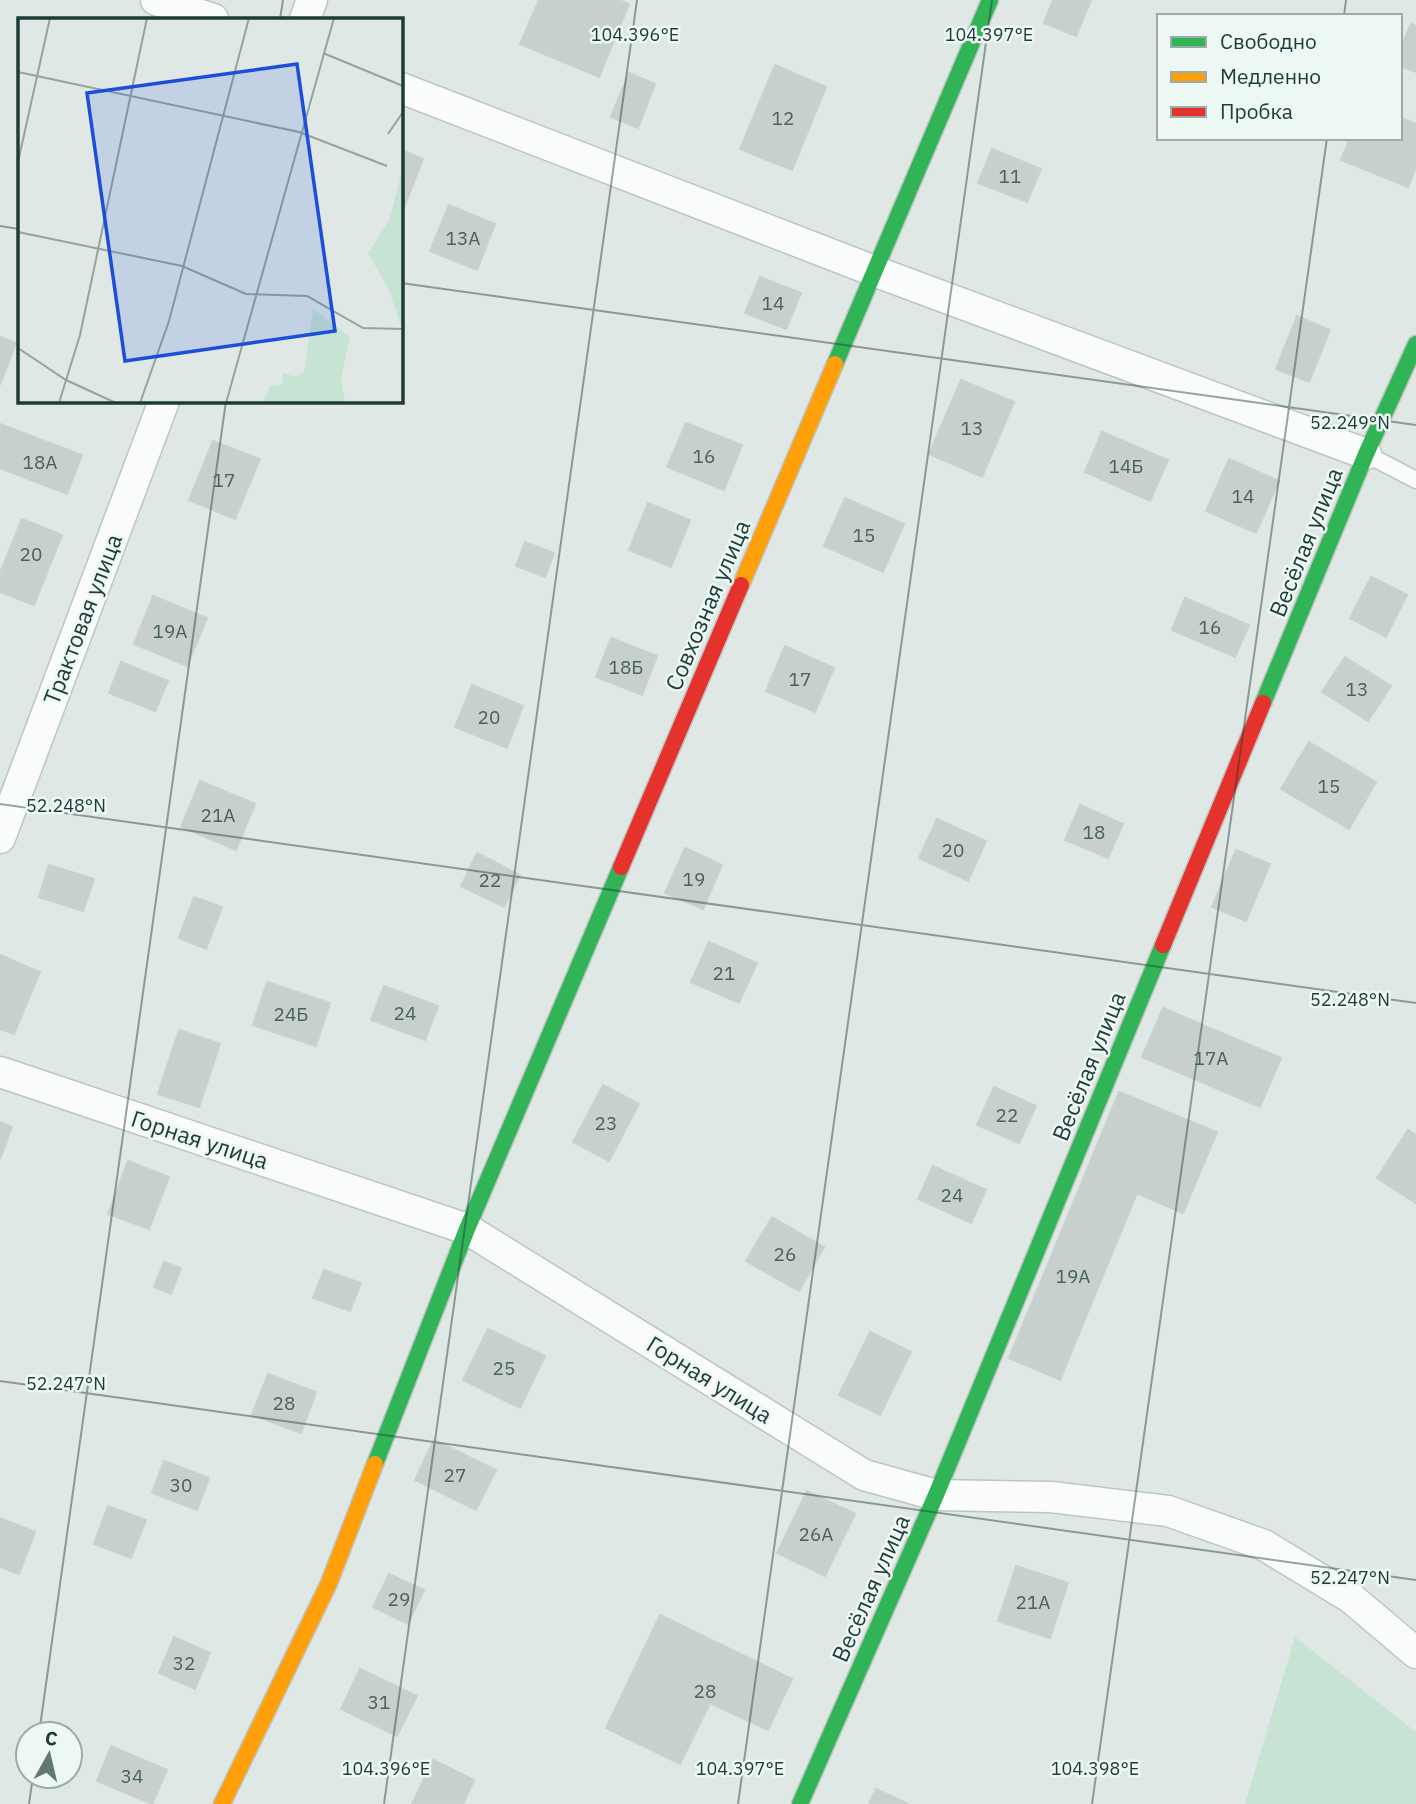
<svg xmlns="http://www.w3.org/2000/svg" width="1416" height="1804" font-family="'IBM Plex Sans',sans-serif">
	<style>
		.green { fill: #c7e3d3 }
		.building { fill: #c8d0ce; stroke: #c9d1ce; stroke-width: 2 }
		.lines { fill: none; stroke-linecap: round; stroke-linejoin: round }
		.lane-casing { stroke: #bdc5c2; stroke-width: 19 }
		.street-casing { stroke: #bdc5c2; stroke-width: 33 }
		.fast-casing { stroke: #bcc5c3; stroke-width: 19 }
		.slow-casing { stroke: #bcc5c3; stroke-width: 19 }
		.jam-casing { stroke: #bcc5c3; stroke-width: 19 }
		.lane { stroke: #fafcfb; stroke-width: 16 }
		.street { stroke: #fafcfb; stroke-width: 30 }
		.fast { stroke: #30b455; stroke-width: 16 }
		.slow { stroke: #ff9f0a; stroke-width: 16 }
		.jam { stroke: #e5322d; stroke-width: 16 }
		.ticks { fill: none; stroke: #1d3b38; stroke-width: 2; stroke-opacity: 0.45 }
		.labels { text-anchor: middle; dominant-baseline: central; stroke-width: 5; stroke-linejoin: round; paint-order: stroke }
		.number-label { font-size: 19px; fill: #49615e }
		.street-label { font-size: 23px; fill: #1d3b38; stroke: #edf7f4 }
		.inset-road { fill: none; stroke: #92a3a0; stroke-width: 2 }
		.view { fill: #1d4ed8; fill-opacity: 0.15; stroke: #1d4ed8; stroke-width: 3.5 }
		.inset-edge { fill: none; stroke: #1d3b38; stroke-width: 3.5 }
		.ticks-label { font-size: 18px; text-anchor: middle; fill: #1d3b38; stroke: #edf7f4; stroke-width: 5; stroke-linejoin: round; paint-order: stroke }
	</style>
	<rect width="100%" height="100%" fill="#e0e8e5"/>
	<path class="green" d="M1295,1637L1416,1732V1804H1245Z"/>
	<g class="building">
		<path d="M539,0H619L629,4L599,77L520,44Z"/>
		<path d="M1053,0H1091L1076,36L1044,23Z"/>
		<path d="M1411,24L1416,26V72L1400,66V49Z"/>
		<path d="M775,65L826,87L792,170L740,149Z"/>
		<path d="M629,73L655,84L638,128L611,117Z"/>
		<path d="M1400,117L1416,124V167L1408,187L1341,160L1350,138H1400Z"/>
		<path d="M992,149L1041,169L1027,202L978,183Z"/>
		<path d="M401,150L423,159L401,215Z"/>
		<path d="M449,205L495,224L477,270L430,251Z"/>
		<path d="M760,277L801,293L786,329L745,313Z"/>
		<path d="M1297,316L1330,330L1309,382L1276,369Z"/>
		<path d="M0,337L16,343L0,385Z"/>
		<path d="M961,380L1014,402L982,477L929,454Z"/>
		<path d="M686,423L742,445L724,490L667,467Z"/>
		<path d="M0,424L82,455L67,494L0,468Z"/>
		<path d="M1102,432L1168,460L1150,501L1085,472Z"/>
		<path d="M213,441L260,459L235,519L189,500Z"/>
		<path d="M1229,459L1279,481L1256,533L1206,511Z"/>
		<path d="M845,498L904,524L883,572L824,546Z"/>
		<path d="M648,503L690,520L671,567L629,550Z"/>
		<path d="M22,519L62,535L34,605L0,592V573Z"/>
		<path d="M525,542L554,553L545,577L516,566Z"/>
		<path d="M1371,577L1407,595L1386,637L1350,618Z"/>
		<path d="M153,596L207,618L187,666L134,644Z"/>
		<path d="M1185,598L1249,625L1235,657L1172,630Z"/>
		<path d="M611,638L657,656L642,695L596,677Z"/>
		<path d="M785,646L834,668L815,712L766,691Z"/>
		<path d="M1345,657L1391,686L1368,721L1322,692Z"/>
		<path d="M121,662L168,681L155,711L109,693Z"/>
		<path d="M472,685L523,706L507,748L455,727Z"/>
		<path d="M1309,742L1376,782L1349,829L1281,789Z"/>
		<path d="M200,781L255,804L236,850L181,827Z"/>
		<path d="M1080,805L1123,824L1108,858L1065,840Z"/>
		<path d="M937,819L986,841L968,881L919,858Z"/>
		<path d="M685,848L722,865L703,909L665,893Z"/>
		<path d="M1236,850L1270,864L1246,921L1212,907Z"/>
		<path d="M477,853L520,875L504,907L461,886Z"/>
		<path d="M49,865L94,879L83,911L39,897Z"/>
		<path d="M194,897L222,907L206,949L179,938Z"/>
		<path d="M709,942L757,963L739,1003L691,982Z"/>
		<path d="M0,955L40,972L14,1034L0,1029Z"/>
		<path d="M267,982L330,1003L316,1046L253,1025Z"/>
		<path d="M384,986L438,1006L425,1040L371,1020Z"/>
		<path d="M1163,1008L1281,1058L1260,1107L1142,1057Z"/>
		<path d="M179,1030L220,1044L199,1107L158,1094Z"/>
		<path d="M603,1085L639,1104L609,1161L573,1142Z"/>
		<path d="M994,1087L1036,1106L1019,1143L977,1125Z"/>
		<path d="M1119,1092L1217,1132L1183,1213L1086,1172Z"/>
		<path d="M0,1122L12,1127L0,1159Z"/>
		<path d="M1408,1130L1416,1135V1203L1377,1178Z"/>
		<path d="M128,1161L169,1177L149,1229L108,1214Z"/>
		<path d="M933,1166L986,1190L971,1223L918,1199Z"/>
		<path d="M1086,1172L1137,1193L1060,1380L1009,1358Z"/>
		<path d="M772,1217L824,1247L799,1291L746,1261Z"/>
		<path d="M164,1262L181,1268L171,1294L154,1287Z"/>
		<path d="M324,1270L361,1283L350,1311L313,1298Z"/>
		<path d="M488,1329L545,1356L520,1408L463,1380Z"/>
		<path d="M870,1332L911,1352L880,1415L839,1395Z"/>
		<path d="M268,1374L316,1392L301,1433L252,1415Z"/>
		<path d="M434,1440L496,1470L476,1510L415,1480Z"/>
		<path d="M164,1461L209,1478L197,1510L152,1493Z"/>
		<path d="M807,1491L855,1514L825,1576L777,1553Z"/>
		<path d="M108,1506L146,1520L131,1558L94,1544Z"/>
		<path d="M0,1518L35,1532L19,1574L0,1567Z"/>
		<path d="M1016,1566L1068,1583L1050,1638L998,1621Z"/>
		<path d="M389,1574L424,1590L408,1624L373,1607Z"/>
		<path d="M660,1615L792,1679L768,1730L710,1703L680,1764L606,1728Z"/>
		<path d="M174,1637L210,1653L195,1689L159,1673Z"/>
		<path d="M360,1669L417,1696L397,1736L341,1709Z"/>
		<path d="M111,1746L167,1770L152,1804L97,1781Z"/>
		<path d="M433,1760L474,1780L463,1804H412Z"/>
		<path d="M876,1789L908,1804H869Z"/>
	</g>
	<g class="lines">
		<defs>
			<path id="lane" d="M1366,454L1416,480"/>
			<g id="street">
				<path d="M156,0L213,19"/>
				<path d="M305,19L312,0"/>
				<path d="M401,88L874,271L1366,454"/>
				<path d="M0,838L164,401"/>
				<path d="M0,1072L467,1229L864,1475L936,1495L1051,1497L1168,1511L1264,1545L1351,1598L1416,1653"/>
			</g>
			<g id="fast">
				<path d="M835,364L990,0"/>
				<path d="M1263,703L1366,454L1416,344"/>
				<path d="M375,1464L467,1229L621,867"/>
				<path d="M800,1804L936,1495L1163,945"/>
			</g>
			<g id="slow">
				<path d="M741,585L835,364"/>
				<path d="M222,1804L329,1583L375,1464"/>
			</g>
			<g id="jam">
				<path d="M621,867L741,585"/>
				<path d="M1163,945L1263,703"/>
			</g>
		</defs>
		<use href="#lane" class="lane-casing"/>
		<use href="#street" class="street-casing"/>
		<use href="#fast" class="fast-casing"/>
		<use href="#slow" class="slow-casing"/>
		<use href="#jam" class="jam-casing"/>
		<use href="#lane" class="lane"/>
		<use href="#street" class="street"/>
		<use href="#fast" class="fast"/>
		<use href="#slow" class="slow"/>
		<use href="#jam" class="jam"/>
	</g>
	<path class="ticks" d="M1344,16L1346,0M280,19L283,0M0,226L19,229M401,283L1416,425M0,804L1416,1003M0,1381L1416,1580M39,1734L226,401M29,1804L33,1776M384,1804L637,0M738,1804L992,0M1092,1804L1327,138"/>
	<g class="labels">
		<g class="number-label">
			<text x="783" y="118">12</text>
			<text x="1010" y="176">11</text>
			<text x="463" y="238">13А</text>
			<text x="773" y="303">14</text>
			<text x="972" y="428">13</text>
			<text x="704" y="456">16</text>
			<text x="40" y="462">18А</text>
			<text x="1126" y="466">14Б</text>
			<text x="224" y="480">17</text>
			<text x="1243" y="496">14</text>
			<text x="864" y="535">15</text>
			<text x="31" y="554">20</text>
			<text x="1210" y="627">16</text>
			<text x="170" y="631">19А</text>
			<text x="626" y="667">18Б</text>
			<text x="800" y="679">17</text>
			<text x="1357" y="689">13</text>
			<text x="489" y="717">20</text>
			<text x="1329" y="786">15</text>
			<text x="218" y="815">21А</text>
			<text x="1094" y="832">18</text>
			<text x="953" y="850">20</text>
			<text x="694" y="879">19</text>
			<text x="490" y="880">22</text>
			<text x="724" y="973">21</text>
			<text x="405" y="1013">24</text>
			<text x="291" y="1014">24Б</text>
			<text x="1211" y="1058">17А</text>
			<text x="1007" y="1115">22</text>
			<text x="606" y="1123">23</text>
			<text x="952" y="1195">24</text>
			<text x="785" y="1254">26</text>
			<text x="1073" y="1276">19А</text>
			<text x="504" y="1368">25</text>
			<text x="284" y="1403">28</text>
			<text x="455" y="1475">27</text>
			<text x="181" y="1485">30</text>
			<text x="816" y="1534">26А</text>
			<text x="399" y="1599">29</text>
			<text x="1033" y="1602">21А</text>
			<text x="184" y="1663">32</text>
			<text x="705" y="1691">28</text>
			<text x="379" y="1702">31</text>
			<text x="132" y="1776">34</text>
		</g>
		<g class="street-label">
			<text transform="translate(1305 542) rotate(-68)">Весёлая улица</text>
			<text transform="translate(707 605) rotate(-67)">Совхозная улица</text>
			<text transform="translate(82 619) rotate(-69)">Трактовая улица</text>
			<text transform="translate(1088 1066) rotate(-68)">Весёлая улица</text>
			<text transform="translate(200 1139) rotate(18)">Горная улица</text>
			<text transform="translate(710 1379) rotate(32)">Горная улица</text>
			<text transform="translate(870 1588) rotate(-66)">Весёлая улица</text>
		</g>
	</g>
	<g transform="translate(18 18)">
		<rect width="385" height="385" fill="#e0e8e5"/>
		<path d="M385,150V313L370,270L350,235L371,203ZM295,291L332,319L323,360L327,385H245L252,368L264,367L265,355L278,359L286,354Z" fill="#c7e3d3"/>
		<path class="inset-road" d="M305,35L385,68M0,54L281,114L369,148M370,116L385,94M0,144L32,0M0,214L164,248L228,276L289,278L345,310L385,311M0,330L48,362L98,385M41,385L62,317L129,0M122,385L151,303L231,0M208,385L316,0"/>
		<path class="view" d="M279,46L317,313L107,343L69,75Z"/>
		<rect width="385" height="385" class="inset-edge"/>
	</g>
	<g class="ticks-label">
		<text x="635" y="41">104.396°E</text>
		<text x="989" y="41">104.397°E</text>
		<text x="1350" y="429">52.249°N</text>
		<text x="66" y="812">52.248°N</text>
		<text x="1350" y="1006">52.248°N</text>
		<text x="66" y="1390">52.247°N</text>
		<text x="1350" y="1584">52.247°N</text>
		<text x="386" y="1775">104.396°E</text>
		<text x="740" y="1775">104.397°E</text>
		<text x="1095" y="1775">104.398°E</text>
	</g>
	<rect x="1157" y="14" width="245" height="126" fill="#edf7f4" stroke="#9aaca9" stroke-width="2"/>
	<rect x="1171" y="37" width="35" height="10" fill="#30b455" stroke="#9aaca9" stroke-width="2"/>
	<text x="1220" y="49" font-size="21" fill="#1d3b38">Свободно</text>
	<rect x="1171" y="72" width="35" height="10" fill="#ff9f0a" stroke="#9aaca9" stroke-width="2"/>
	<text x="1220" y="84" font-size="21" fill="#1d3b38">Медленно</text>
	<rect x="1171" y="107" width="35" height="10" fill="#e5322d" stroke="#9aaca9" stroke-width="2"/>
	<text x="1220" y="119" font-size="21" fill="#1d3b38">Пробка</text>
	<g transform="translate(49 1755) rotate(8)"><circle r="33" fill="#edf7f4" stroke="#9aaca9" stroke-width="2"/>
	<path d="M0-5L12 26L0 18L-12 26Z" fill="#617875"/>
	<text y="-10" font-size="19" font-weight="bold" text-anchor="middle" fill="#1d3b38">С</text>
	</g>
</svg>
